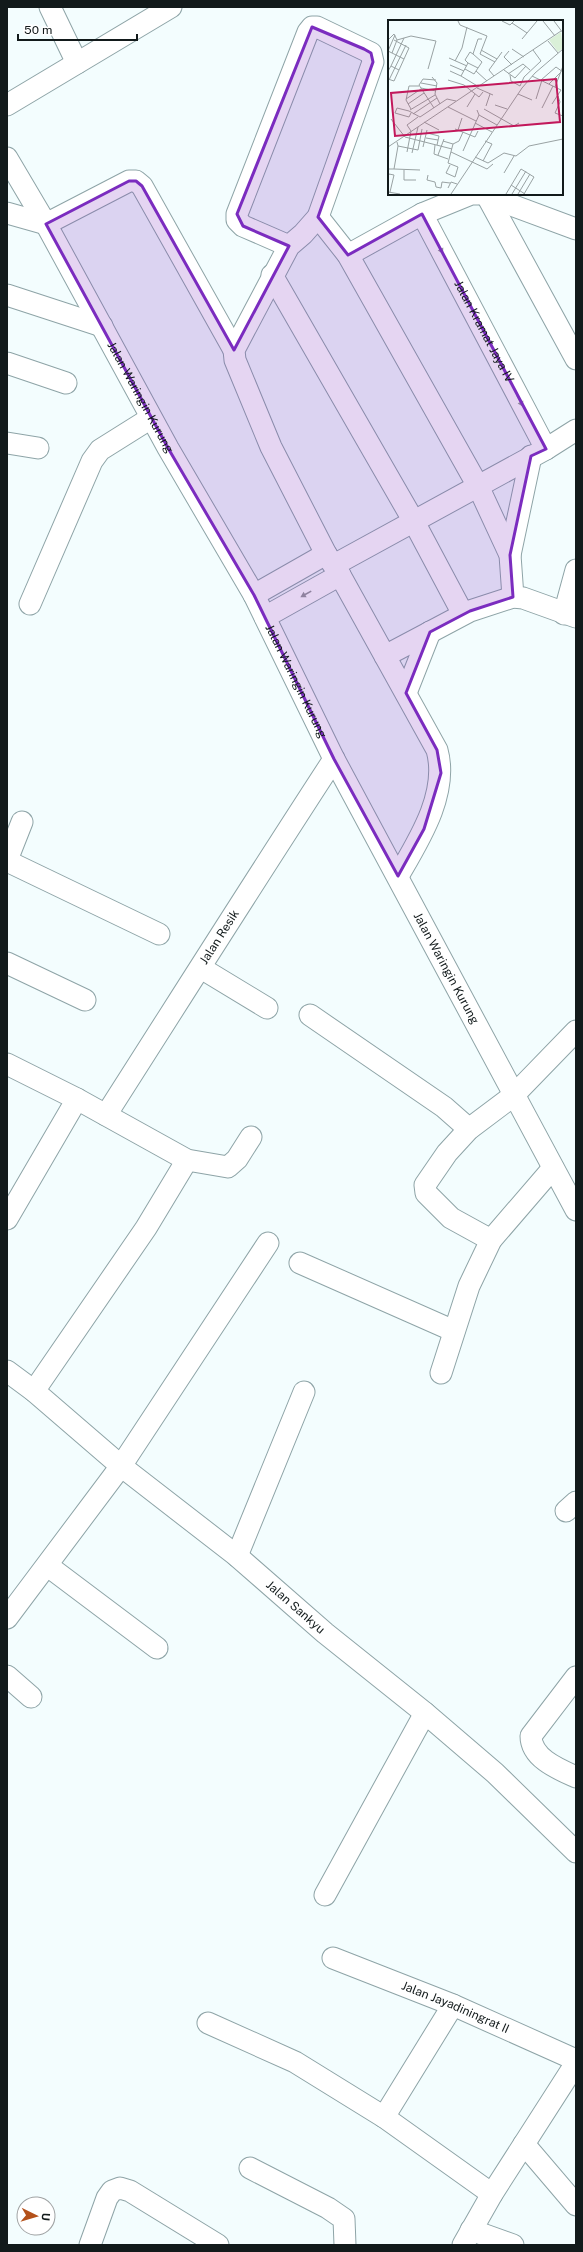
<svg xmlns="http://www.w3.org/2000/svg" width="583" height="2252" font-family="'Public Sans',sans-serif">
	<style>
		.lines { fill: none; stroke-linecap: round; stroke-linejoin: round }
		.minor-casing { stroke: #8ea4a7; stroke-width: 23 }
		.minor { stroke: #fff; stroke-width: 21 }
		.oneway { fill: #949898 }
		.marked { fill: #7b2cbf; fill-opacity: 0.2; stroke: #7b2cbf; stroke-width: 3; stroke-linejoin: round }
		.labels { text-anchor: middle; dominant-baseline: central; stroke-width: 3; stroke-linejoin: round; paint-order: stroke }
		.street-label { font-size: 12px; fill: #121a1b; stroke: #fff }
		.inset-road { fill: none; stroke: #99a2a3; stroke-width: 1 }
		.view { fill: #c2185b; fill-opacity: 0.15; stroke: #c2185b; stroke-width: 2 }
		.inset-edge { fill: none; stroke: #121a1b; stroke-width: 2 }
	</style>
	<rect width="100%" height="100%" fill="#f3fdfe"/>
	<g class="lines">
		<defs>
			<g id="minor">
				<path d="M50,7L77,63"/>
				<path d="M7,105L171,7"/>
				<path id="s1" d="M7,158L46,224L168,448L254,595L334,759L576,1210"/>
				<path d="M482,194L576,229"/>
				<path d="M487,196L576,359"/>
				<path d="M7,213L46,224L129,181H136L142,186L234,350"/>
				<path id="s2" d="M422,214L546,449"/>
				<path d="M318,217L348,255L478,486L510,555L513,597"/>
				<path d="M289,246L243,226L237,220V214L308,32L312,27H317L371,53L373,62L318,217L303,234L289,246L234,350L235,360L271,447L326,554L340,575L437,750C449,793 419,840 398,876"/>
				<path d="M348,255L422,214L471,194H478"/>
				<path d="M272,275L413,520L463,614"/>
				<path d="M7,295L102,326"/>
				<path d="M7,363L66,383"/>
				<path d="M7,443L38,448"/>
				<path d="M510,555L531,456"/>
				<path d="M334,565L546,449L576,430"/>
				<path d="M254,595L326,554"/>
				<path d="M30,604L92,461L100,450L151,418"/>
				<path d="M564,614L576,570"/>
				<path d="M265,617L340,575"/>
				<path d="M385,656L470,611L513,597L523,598L576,617"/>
				<path d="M406,693L430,632"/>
				<path d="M7,860L22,822"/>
				<path d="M7,861L159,934"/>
				<path d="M7,963L85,1000"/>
				<path d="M201,968L267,1008"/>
				<path d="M310,1015L444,1107L469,1129"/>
				<path d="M7,1064L77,1099L187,1160L228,1167L237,1159L251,1137"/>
				<path id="s3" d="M106,1115C182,996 257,877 334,759"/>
				<path d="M7,1219L77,1099"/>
				<path d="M491,1240L451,1218L426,1193L425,1185L447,1153L469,1129L513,1096L576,1031"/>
				<path d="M300,1263L454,1331"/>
				<path id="s4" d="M7,1371L34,1391L121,1466L237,1556L325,1633L425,1713L495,1773L576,1852"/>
				<path d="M441,1373L469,1286L491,1240L553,1168"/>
				<path d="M34,1391L146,1228L187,1160"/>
				<path d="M566,1511L576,1502"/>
				<path d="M237,1556L304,1392"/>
				<path d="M48,1566L157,1648"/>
				<path d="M7,1618L121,1466L268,1243"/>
				<path d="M7,1676L31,1697"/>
				<path d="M576,1677L531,1736C531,1758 558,1769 576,1777"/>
				<path d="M325,1895L425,1713"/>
				<path id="s5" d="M333,1958L453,2005L576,2060"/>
				<path d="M208,2023L295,2062L384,2117L492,2194"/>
				<path d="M384,2117L453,2005"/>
				<path d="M524,2144L576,2205"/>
				<path d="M250,2168L328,2208L344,2219L345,2245"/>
				<path d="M471,2230L513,2245"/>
				<path d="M90,2245L107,2198L112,2191L120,2188L130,2191L218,2245"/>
				<path d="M463,2245L492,2194L576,2063"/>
			</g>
		</defs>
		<use href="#minor" class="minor-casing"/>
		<use href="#minor" class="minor"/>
	</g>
	<defs><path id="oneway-solid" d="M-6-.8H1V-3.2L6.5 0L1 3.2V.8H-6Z"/></defs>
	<g class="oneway">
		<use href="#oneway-solid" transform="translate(440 248) rotate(62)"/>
		<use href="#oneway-solid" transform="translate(520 401) rotate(62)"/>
		<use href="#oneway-solid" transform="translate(306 594) rotate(151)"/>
	</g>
	<path class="marked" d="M312,27L364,49L371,53L373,62L318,217L348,255L422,214L546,449L531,456L510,555L513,597L470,611L430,632L406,693L437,750L441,773L424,829L398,876L334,759L254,595L168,448L46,224L129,181H136L142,186L234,350L289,246L243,226L237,214Z"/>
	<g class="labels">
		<g class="street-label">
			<text stroke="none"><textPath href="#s2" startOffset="133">Jalan Kramat Jaya IV</textPath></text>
			<text stroke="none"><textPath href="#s1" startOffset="274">Jalan Waringin Kurung</textPath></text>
			<text stroke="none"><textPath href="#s1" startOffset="598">Jalan Waringin Kurung</textPath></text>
			<text stroke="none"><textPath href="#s3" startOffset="211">Jalan Resik</textPath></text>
			<text stroke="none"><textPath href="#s1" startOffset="922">Jalan Waringin Kurung</textPath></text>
			<text stroke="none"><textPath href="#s4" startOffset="373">Jalan Sankyu</textPath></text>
			<text stroke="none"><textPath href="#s5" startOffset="132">Jalan Jayadiningrat II</textPath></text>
		</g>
	</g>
	<g transform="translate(388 20)">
		<rect width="175" height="175" fill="#f3fdfe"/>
		<path d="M173,12L175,28L170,32L161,20Z" fill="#daf0d8"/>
		<path class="inset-road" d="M70,1L72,5L99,16L92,34L107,42M114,1L122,5L126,1M155,1L167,16M166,1L175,13M124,3L139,13M134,19L149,1M0,20L6,14L9,20L23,16L48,21L40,49M9,20L4,33L16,39M160,21L170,33M124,29L136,37M93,30L109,39M121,31L116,37L124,45M4,33L0,31L7,15M61,38L79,46M67,41L74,28L79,7M80,43L90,48L94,42L85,34M62,45L76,51M3,46L16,18M77,49L86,54L90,48M116,50L127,58L138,46M0,51L3,46L11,50M62,51L73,56M88,51L99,61M120,54L135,44L142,50M122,55L123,61L132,66L136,57L153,41L145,30M106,56L101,50L114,32M144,56L173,70L164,84M44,57L49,63L47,74L52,84M0,59L6,61L21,28L6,20M1,60L18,25M60,60L76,65L91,77L95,72M153,60L168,47L175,52M33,63L49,66M161,64L172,53M91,67L73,56L80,43L77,40L82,32L85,34L90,19H94M167,67L175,46M33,68L48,71M89,68L105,75M130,74L144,80M170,76L172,82L167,93L175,96M18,79L33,69M148,79L154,60M20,84L36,73M107,85L119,89M98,86L102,74M60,87L88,101M79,87L87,74M46,88L31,65L35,59L48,60M154,88L165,66M23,89L18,80L21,66H31M96,89L126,106L131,103M22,90L47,75M23,93L21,97L7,93L9,88L21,91L32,97L59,79L68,81M25,94L49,78M91,95L109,105M3,99L17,117L64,129M36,102L51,110M87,103L104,112M67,109L87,117L90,111M70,110L74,98M39,113L51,116L49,125M38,118L50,120M55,121L65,124L71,121L75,112M9,122L10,126L30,130L34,109M47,125L46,134L60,139M0,127L173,11M35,127L39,110M75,131L91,95L89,90M19,132L23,111L19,105L30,97M63,132L99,149L105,144M24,133L30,107M50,135L56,119M87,137L100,143L116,133L128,136L141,126L175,119M95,141L104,124L97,121M62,145L58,153L67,157L70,147L60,143L65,124M0,149H6L10,126M6,149L32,150M16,150V160H28M116,153L126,136M40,155L39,160L47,162L48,167L53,168L54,162L62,163M0,157L1,154L6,155L2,172M123,165L137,174M60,168L63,162L69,164M0,172L12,174M63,174L134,68L147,53L175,29M118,174L133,149L146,157L136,174M124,174L138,151M130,174L142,154"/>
		<path class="view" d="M168,59L172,102L7,116L3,73Z"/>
		<rect width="175" height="175" class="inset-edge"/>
	</g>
	<rect width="583" height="2252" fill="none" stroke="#121a1b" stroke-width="16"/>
	<g transform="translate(36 2216) rotate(95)"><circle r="19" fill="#ffffff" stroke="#a0a3a4"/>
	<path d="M0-3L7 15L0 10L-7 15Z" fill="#b4511a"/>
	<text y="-6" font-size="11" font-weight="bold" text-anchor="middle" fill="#121a1b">U</text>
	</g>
	<path d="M18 34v6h119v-6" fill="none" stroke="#121a1b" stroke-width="2"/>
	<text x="24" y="34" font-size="12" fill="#121a1b" stroke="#ffffff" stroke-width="3" paint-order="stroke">50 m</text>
</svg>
